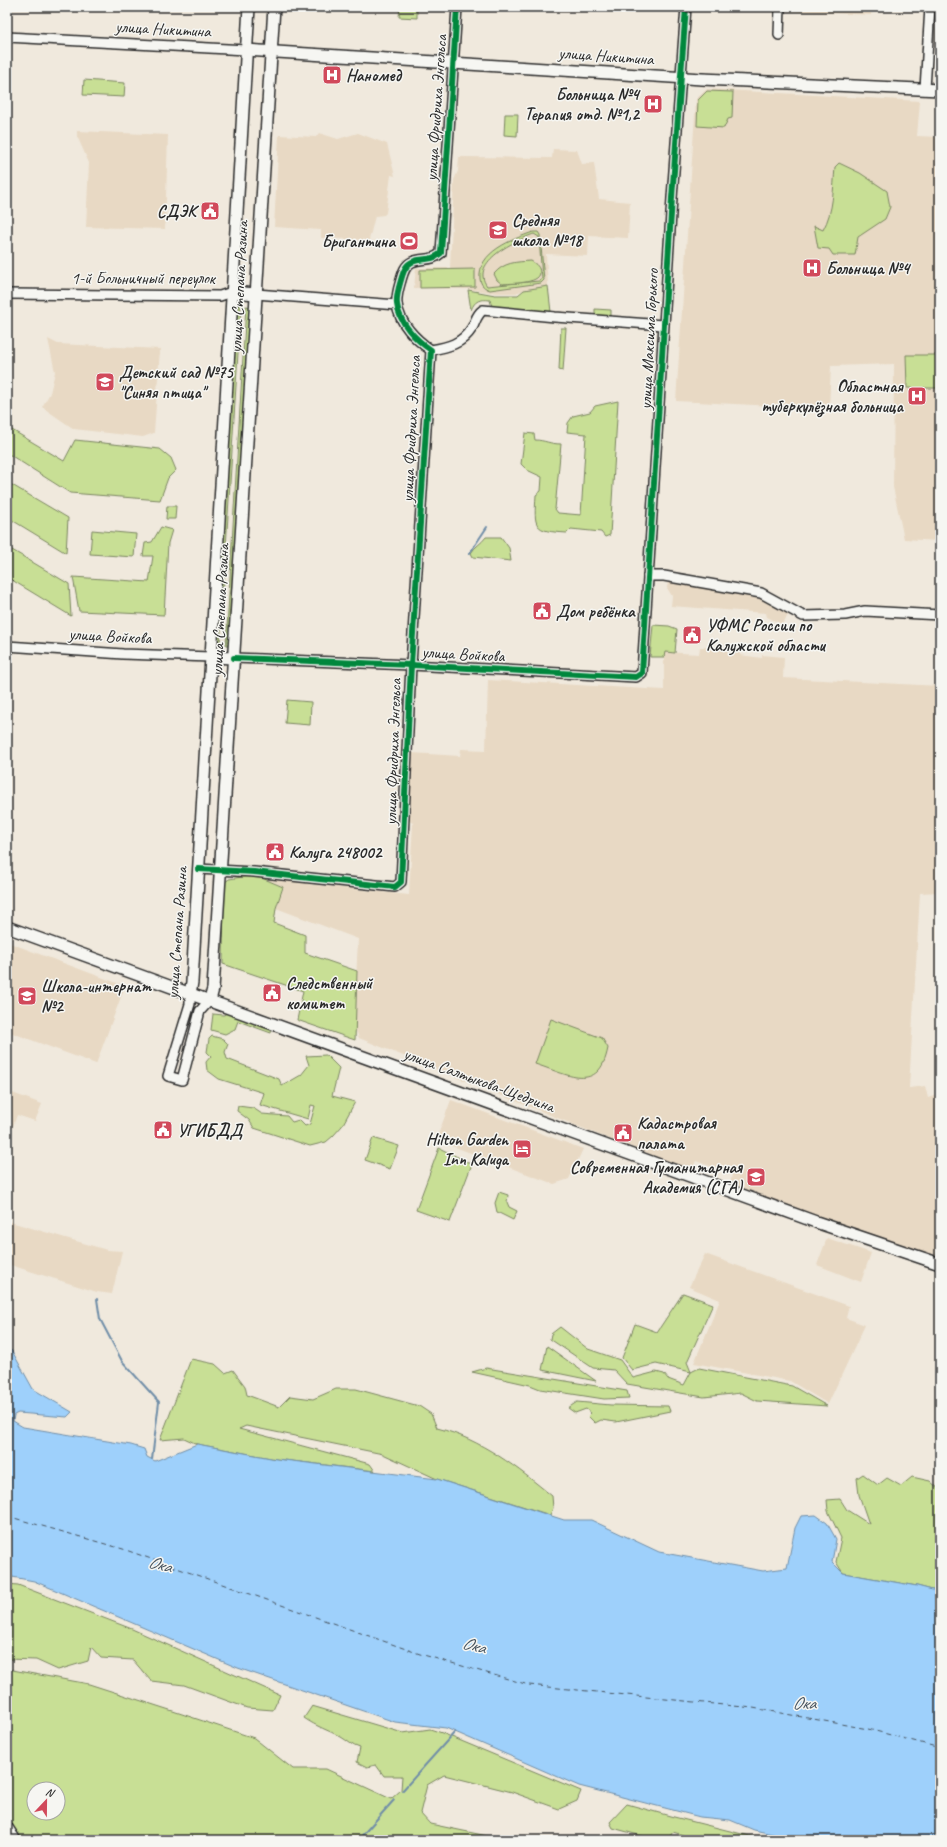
<svg xmlns="http://www.w3.org/2000/svg" width="947" height="1847" font-family="Caveat,sans-serif">
	<style>
		.built { fill: #e8d9c4 }
		.green { fill: #c8df95; stroke: #7a8560; fill-rule: evenodd }
		.water { fill: #9ed0fb; stroke: #708ea8 }
		.lines { fill: none; stroke-linecap: round; stroke-linejoin: round }
		.stream { stroke: #708ea8; stroke-width: 2 }
		.ferry { stroke: #48545f; stroke-width: 1; stroke-dasharray: 5 4; stroke-linecap: butt }
		.minor-casing { stroke: #2b2b2b; stroke-width: 12 }
		.major-casing { stroke: #2b2b2b; stroke-width: 14 }
		.minor { stroke: #f6f6f2; stroke-width: 9 }
		.major { stroke: #f6f6f2; stroke-width: 11 }
		.cycleway-casing { stroke: #f6f6f2; stroke-width: 8 }
		.cycleway { stroke: #00873e; stroke-width: 6 }
		.labels { text-anchor: middle; dominant-baseline: central; stroke-width: 3; stroke-linejoin: round; paint-order: stroke }
		.street-label { font-size: 17px; fill: #2b2b2b; stroke: #f6f6f2 }
		.poi-label { font-size: 17px; font-weight: bold; fill: #2b2b2b; stroke: #f6f6f2; text-anchor: start }
		.water-label { font-size: 18px; font-style: italic; fill: #48545f; stroke: #f6f6f2 }
	</style>
	<rect width="100%" height="100%" fill="#f0e9dd"/>
	<filter id="ink" filterUnits="userSpaceOnUse"><feTurbulence type="fractalNoise" baseFrequency=".025" numOctaves="2"/><feDisplacementMap in="SourceGraphic" scale="8" xChannelSelector="R" yChannelSelector="G"/><feConvolveMatrix kernelMatrix="1 2 1 2 8 2 1 2 1" color-interpolation-filters="sRGB"/></filter>
	<g filter="url(#ink)">
		<g class="built">
			<path d="M790,7H872L871,15L790,11Z"/>
			<path d="M707,89L920,101L917,136L940,137V541L904,539L893,487L894,364L831,366L829,409L676,401L696,99Z"/>
			<path d="M77,131L168,135L165,229L86,227L89,163L77,136Z"/>
			<path d="M319,133L338,139L358,133L387,144L395,176L391,175L386,213L384,215L375,216L369,240L321,238V230L274,227L279,135L316,137Z"/>
			<path d="M553,149L577,150L582,164L594,163L599,199L630,202L628,238L589,236L588,256L546,254L548,286L524,290L516,293H496L466,289L414,288L416,268H450L454,180L458,171L459,157L552,158Z"/>
			<path d="M48,339L58,344L160,349L154,433L143,437L74,429L42,407L50,393L55,372Z"/>
			<path d="M668,581L760,596L791,611L782,624L767,617L766,613L671,606L672,596L667,588Z"/>
			<path d="M700,647L736,649L742,650L740,655L762,658V655L784,657L783,678L940,686V892L920,893L909,1088L925,1086L928,1098L940,1094V1259L730,1185L732,1174L696,1161L692,1170L597,1134L359,1038L354,1026L358,939L276,908L283,887L255,875L254,872L307,884L409,895L413,823L409,821L412,753L460,756L461,749L486,750L488,680L664,690V652L699,654Z"/>
			<path d="M7,942L125,986L96,1064L7,1031Z"/>
			<path d="M7,1091L42,1104L35,1121L17,1115L13,1126L7,1124Z"/>
			<path d="M451,1100L583,1149L569,1179L554,1184L436,1140Z"/>
			<path d="M7,1221L107,1250L122,1251L112,1294L97,1292L7,1264Z"/>
			<path d="M827,1238L871,1253L861,1282L817,1265Z"/>
			<path d="M705,1254L849,1306L846,1318L865,1325L828,1404L790,1381L694,1363L720,1300L689,1287Z"/>
		</g>
		<g class="green">
			<path d="M400,7H417V18L399,17Z"/>
			<path d="M84,80L125,83L124,97L83,95Z"/>
			<path d="M707,91L733,92L732,118L728,119L724,128L697,126L698,100Z"/>
			<path d="M505,114H518L517,136L504,135Z"/>
			<path d="M839,163L860,173L887,191L890,207L885,219L858,237L855,255H833L829,249L818,248L814,226L823,230C834,210 833,189 835,167Z"/>
			<path d="M533,232H538L540,235L544,280L541,283L490,290C484,288 481,285 480,279C477,252 513,239 533,232ZM534,234L539,237L542,279L539,281L487,286C469,262 516,240 534,234Z"/>
			<path d="M531,261C536,264 540,267 540,273C539,284 511,283 502,284L497,280L494,274C504,262 516,262 531,261Z"/>
			<path d="M475,269V287L420,288V270Z"/>
			<path d="M548,286L551,312L492,307L490,300C480,299 475,300 471,310L468,290L495,295H518L524,290Z"/>
			<path d="M235,304H241L220,645H215Z"/>
			<path d="M246,306L252,307L231,646L226,645Z"/>
			<path d="M595,309L611,310V316L595,315Z"/>
			<path d="M561,328H566L563,371L559,370Z"/>
			<path d="M906,355H940V388H907Z"/>
			<path d="M618,401L610,535L605,537L601,532L571,529L567,533C533,531 534,528 536,495L541,491L542,477L527,470L521,464L525,433L534,434L535,440C544,440 550,444 561,444L555,509L558,513L581,515L586,434L567,432L568,423L573,416L590,412L595,406Z"/>
			<path d="M7,427L64,461L75,440L160,449L171,458L176,470L168,478L160,500L70,493L7,453Z"/>
			<path d="M7,482L68,518L66,553L7,517Z"/>
			<path d="M167,506H176L175,519H166Z"/>
			<path d="M161,527L172,530L168,543L164,615L79,611L73,577L149,582L153,556H143L145,543L152,542Z"/>
			<path d="M92,530L136,534L134,557L90,554Z"/>
			<path d="M486,537H501L509,548L511,561L473,557L471,553C475,546 481,544 486,537Z"/>
			<path d="M7,547L69,584L71,616L7,577Z"/>
			<path d="M653,625L669,626L677,629L675,653L665,652L664,657H650Z"/>
			<path d="M287,700L311,702L310,725L285,723Z"/>
			<path d="M255,875L283,887L276,908L274,923L305,935V953L357,971L355,1040L297,1020L303,991L223,964L224,883L229,879Z"/>
			<path d="M228,1012L272,1028L271,1033L238,1021L235,1029L225,1034L211,1030L213,1014L224,1015Z"/>
			<path d="M551,1019L602,1038L608,1048C599,1095 567,1074 535,1064Z"/>
			<path d="M212,1036L223,1039L228,1044L225,1052L227,1059L279,1079L282,1086L301,1075L309,1065L306,1056L326,1055L339,1068L332,1096L355,1102L342,1126L333,1136L326,1142L310,1146L254,1128L249,1120L237,1111L238,1106L253,1108L262,1114L287,1116L292,1122L299,1120L305,1126L310,1124L315,1106L311,1105L308,1119L260,1105L264,1093L219,1079L207,1070L206,1062L211,1056L207,1052L209,1039Z"/>
			<path d="M373,1138L399,1146L390,1169L365,1160Z"/>
			<path d="M439,1148L472,1164L450,1222L416,1210Z"/>
			<path d="M499,1192L508,1195L507,1202L509,1207L517,1211L513,1220L497,1212L495,1203Z"/>
			<path d="M683,1293L713,1304L687,1362L691,1372L699,1368L792,1386L827,1406L757,1401L741,1393L704,1397L627,1384L614,1370L593,1368L550,1339L551,1334L560,1327L588,1349L620,1360L633,1378L656,1372L664,1374L668,1379L684,1385L691,1372L656,1364L632,1370L622,1358L635,1324L657,1332Z"/>
			<path d="M547,1346L596,1381L542,1370Z"/>
			<path d="M191,1359L215,1364L225,1373L233,1370L245,1386L247,1395L279,1407L290,1396L313,1399L336,1389H356L419,1406L431,1414L437,1428C481,1439 518,1468 552,1496L553,1508L550,1515L437,1479L383,1454L246,1426L239,1429L370,1464L375,1471L276,1459L197,1444L184,1438L160,1440Z"/>
			<path d="M486,1368L627,1391L629,1398L604,1399L540,1389L530,1385L472,1372Z"/>
			<path d="M577,1402L611,1405L668,1406L670,1411L616,1422L601,1420L595,1423L588,1416L591,1413L586,1409L575,1413L568,1408Z"/>
			<path d="M863,1474L878,1485L887,1478L901,1486L912,1477L930,1481L940,1490V1592L917,1586L843,1573L836,1562L841,1538L828,1511L827,1500L840,1499L847,1510L869,1524L859,1495L857,1478Z"/>
			<path d="M7,1584L18,1585L132,1629L280,1695L273,1710L247,1708L184,1685L151,1681L133,1660L101,1658L91,1647L88,1661L58,1670L36,1660L7,1659V1645L10,1644V1631L7,1629Z"/>
			<path d="M7,1669L89,1684L176,1712L254,1738L293,1769H326L391,1799L401,1790L402,1776H384L376,1765L367,1767L357,1762L360,1748C352,1746 348,1741 341,1737C328,1730 317,1727 304,1718L312,1706L403,1733L430,1729L442,1733L581,1791L577,1801L559,1809L512,1792L444,1775L427,1785L420,1813L430,1824L497,1838L533,1840H7ZM34,1789H58V1813H34Z"/>
			<path d="M627,1804L670,1816L766,1840H699L673,1832L667,1840L653,1839L613,1828L610,1822Z"/>
		</g>
		<path class="water" d="M7,1348L12,1351L33,1389L72,1412L67,1417L18,1413L14,1415L13,1421L23,1427L131,1445L144,1449L147,1457L155,1461L197,1444L276,1459L437,1479L564,1520H591L659,1552L763,1571L787,1568L795,1528L801,1516L816,1515L827,1523L836,1539L832,1562L843,1573L917,1586L940,1592V1840H879L872,1837L853,1840H800L754,1830L730,1820L700,1817L579,1786L446,1728L395,1722L238,1668L34,1581L7,1576Z"/>
		<g class="lines">
			<g class="stream">
				<path d="M469,554L487,527"/>
				<path d="M97,1299L100,1319L122,1361L159,1402L152,1459"/>
				<path d="M402,1791L455,1732"/>
				<path d="M358,1840L394,1800"/>
			</g>
			<path class="ferry" d="M7,1516L123,1549L420,1654L529,1685L753,1708L868,1729L940,1748"/>
			<defs>
				<g id="minor">
					<path d="M779,35L780,7"/>
					<path d="M7,37L246,50"/>
					<path d="M925,89L930,7"/>
					<path d="M7,294L220,296L232,292"/>
					<path d="M256,294L397,305"/>
					<path d="M431,350C448,347 462,344 472,328C476,321 476,315 483,310L555,317L663,325"/>
					<path d="M648,576H664L761,593L803,616L845,615L865,611L940,615"/>
					<path d="M7,646L123,654L211,657"/>
					<path d="M234,658L411,665L636,677L642,673L672,198L686,7"/>
					<path d="M198,869L254,872L395,887L401,882L411,665L431,350C416,340 399,323 397,304C396,296 399,287 401,280C403,273 405,265 412,262C423,257 431,262 441,253L457,7"/>
					<path d="M190,994V1004L168,1076L182,1080L200,1011L210,1000"/>
					<path d="M7,1826L16,1840"/>
				</g>
				<g id="major">
					<path d="M246,50L702,79L940,90"/>
					<path d="M232,292L256,294"/>
					<path d="M211,657L234,658"/>
					<path d="M7,927L816,1222L940,1264"/>
					<path d="M190,994L192,982L249,7"/>
					<path d="M210,1000L213,989L274,7"/>
				</g>
			</defs>
			<use href="#minor" class="minor-casing"/>
			<use href="#major" class="major-casing"/>
			<use href="#minor" class="minor"/>
			<use href="#major" class="major"/>
			<defs>
				<g id="cycleway">
					<path d="M234,658L411,665L636,677L642,673L672,198L686,7"/>
					<path d="M198,869L254,872L395,887L401,882L411,665L431,350C416,340 399,323 397,304C396,296 399,287 401,280C403,273 405,265 412,262C423,257 431,262 441,253L457,7"/>
				</g>
			</defs>
			<use href="#cycleway" class="cycleway-casing"/>
			<use href="#cycleway" class="cycleway"/>
		</g>
	</g>
	<defs>
		<symbol id="hospital-square" viewBox="-11 -11 22 22"><rect x="-9" y="-9" width="18" height="18" rx="4" fill="#d1495b" stroke="#f6f6f2"/><path d="M-5-5h3v3.5h4V-5h3V5h-3V1.5h-4V5h-3Z" fill="#fff"/></symbol>
		<symbol id="civic-square" viewBox="-11 -11 22 22"><rect x="-9" y="-9" width="18" height="18" rx="4" fill="#d1495b" stroke="#f6f6f2"/><path d="M-.6-6.5H3V-4.5H.6V-3L4-1V1h2V6H-6V1h2V-1L-.6-3ZM-1.2 2.5V6h2.4V2.5Z" fill="#fff"/></symbol>
		<symbol id="school-square" viewBox="-11 -11 22 22"><rect x="-9" y="-9" width="18" height="18" rx="4" fill="#d1495b" stroke="#f6f6f2"/><path d="M0-5L7-2L0 1L-7-2ZM-4 1L0 2.5L4 1V4Q0 6-4 4Z" fill="#fff"/></symbol>
		<symbol id="stadium-square" viewBox="-11 -11 22 22"><rect x="-9" y="-9" width="18" height="18" rx="4" fill="#d1495b" stroke="#f6f6f2"/><path d="M0-5a6.5 5 0 1 0 0 10a6.5 5 0 1 0 0-10ZM-3.5-1.8h7v3.6h-7Z" fill="#fff"/></symbol>
		<symbol id="hotel-square" viewBox="-11 -11 22 22"><rect x="-9" y="-9" width="18" height="18" rx="4" fill="#d1495b" stroke="#f6f6f2"/><path d="M-6-4.5h1.5V1H6V5H4.5V3h-9V5H-6ZM-4 0a1.8 1.8 0 1 1 3.6 0ZM.5 0V-2.5h3Q6-2.5 6 0Z" fill="#fff"/></symbol>
		<symbol id="university-square" viewBox="-11 -11 22 22"><rect x="-9" y="-9" width="18" height="18" rx="4" fill="#d1495b" stroke="#f6f6f2"/><path d="M0-5L7-2L0 1L-7-2ZM-4 1L0 2.5L4 1V4Q0 6-4 4Z" fill="#fff"/></symbol>
	</defs>
	<g fill-rule="evenodd">
		<use href="#hospital-square" x="321" y="64" width="22" height="22"/>
		<use href="#hospital-square" x="642" y="93" width="22" height="22"/>
		<use href="#civic-square" x="199" y="200" width="22" height="22"/>
		<use href="#school-square" x="487" y="219" width="22" height="22"/>
		<use href="#stadium-square" x="398" y="230" width="22" height="22"/>
		<use href="#hospital-square" x="801" y="257" width="22" height="22"/>
		<use href="#school-square" x="94" y="371" width="22" height="22"/>
		<use href="#hospital-square" x="906" y="385" width="22" height="22"/>
		<use href="#civic-square" x="531" y="600" width="22" height="22"/>
		<use href="#civic-square" x="681" y="624" width="22" height="22"/>
		<use href="#civic-square" x="264" y="841" width="22" height="22"/>
		<use href="#civic-square" x="261" y="982" width="22" height="22"/>
		<use href="#school-square" x="16" y="985" width="22" height="22"/>
		<use href="#civic-square" x="152" y="1119" width="22" height="22"/>
		<use href="#civic-square" x="612" y="1122" width="22" height="22"/>
		<use href="#hotel-square" x="511" y="1138" width="22" height="22"/>
		<use href="#university-square" x="745" y="1166" width="22" height="22"/>
	</g>
	<g class="labels">
		<g class="street-label">
			<text transform="translate(163 29) rotate(3)">улица Никитина</text>
			<text transform="translate(606 56) rotate(4)">улица Никитина</text>
			<text transform="translate(436 108) rotate(-86)">улица Фридриха Энгельса</text>
			<text x="143" y="278">1-й Больничный переулок</text>
			<text transform="translate(239 287) rotate(-87)">улица Степана Разина</text>
			<text transform="translate(649 339) rotate(-87)">улица Максима Горького</text>
			<text transform="translate(411 429) rotate(-87)">улица Фридриха Энгельса</text>
			<text transform="translate(220 610) rotate(-87)">улица Степана Разина</text>
			<text transform="translate(110 636) rotate(3)">улица Войкова</text>
			<text transform="translate(463 654) rotate(3)">улица Войкова</text>
			<text transform="translate(393 752) rotate(-88)">улица Фридриха Энгельса</text>
			<text transform="translate(177 933) rotate(-86)">улица Степана Разина</text>
			<text transform="translate(479 1080) rotate(20)">улица Салтыкова-Щедрина</text>
		</g>
		<g class="poi-label">
			<text x="346" y="75">Наномед</text>
			<text x="639" y="94" text-anchor="end">Больница №4<tspan x="639" dy="20">Терапия отд. №1,2</tspan></text>
			<text x="196" y="211" text-anchor="end">СДЭК</text>
			<text x="512" y="220">Средняя<tspan x="512" dy="20">школа №18</tspan></text>
			<text x="395" y="241" text-anchor="end">Бригантина</text>
			<text x="826" y="268">Больница №4</text>
			<text x="119" y="372">Детский сад №75<tspan x="119" dy="20">"Синяя птица"</tspan></text>
			<text x="903" y="386" text-anchor="end">Областная<tspan x="903" dy="20">туберкулёзная больница</tspan></text>
			<text x="556" y="611">Дом ребёнка</text>
			<text x="706" y="625">УФМС России по<tspan x="706" dy="20">Калужской области</tspan></text>
			<text x="289" y="852">Калуга 248002</text>
			<text x="286" y="983">Следственный<tspan x="286" dy="20">комитет</tspan></text>
			<text x="41" y="986">Школа-интернат<tspan x="41" dy="20">№2</tspan></text>
			<text x="637" y="1123">Кадастровая<tspan x="637" dy="20">палата</tspan></text>
			<text x="177" y="1130">УГИБДД</text>
			<text x="508" y="1139" text-anchor="end">Hilton Garden<tspan x="508" dy="20">Inn Kaluga</tspan></text>
			<text x="742" y="1167" text-anchor="end">Современная Гуманитарная<tspan x="742" dy="20">Академия (СГА)</tspan></text>
		</g>
		<g class="water-label">
			<text transform="translate(160 1564) rotate(14)">Ока</text>
			<text transform="translate(474 1645) rotate(14)">Ока</text>
			<text x="804" y="1703">Ока</text>
		</g>
	</g>
	<rect width="947" height="1847" fill="none" stroke="#f6f6f2" stroke-width="24"/>
	<rect x="12" y="12" width="923" height="1823" fill="none" stroke="#2b2b2b" stroke-width="1.5" filter="url(#ink)"/>
	<g transform="translate(46 1801) rotate(22)"><circle r="19" fill="#f6f6f2" stroke="#a5a5a2"/>
	<path d="M0-3L7 15L0 10L-7 15Z" fill="#d1495b"/>
	<text y="-6" font-size="11" font-weight="bold" text-anchor="middle" fill="#2b2b2b">N</text>
	</g>
</svg>
